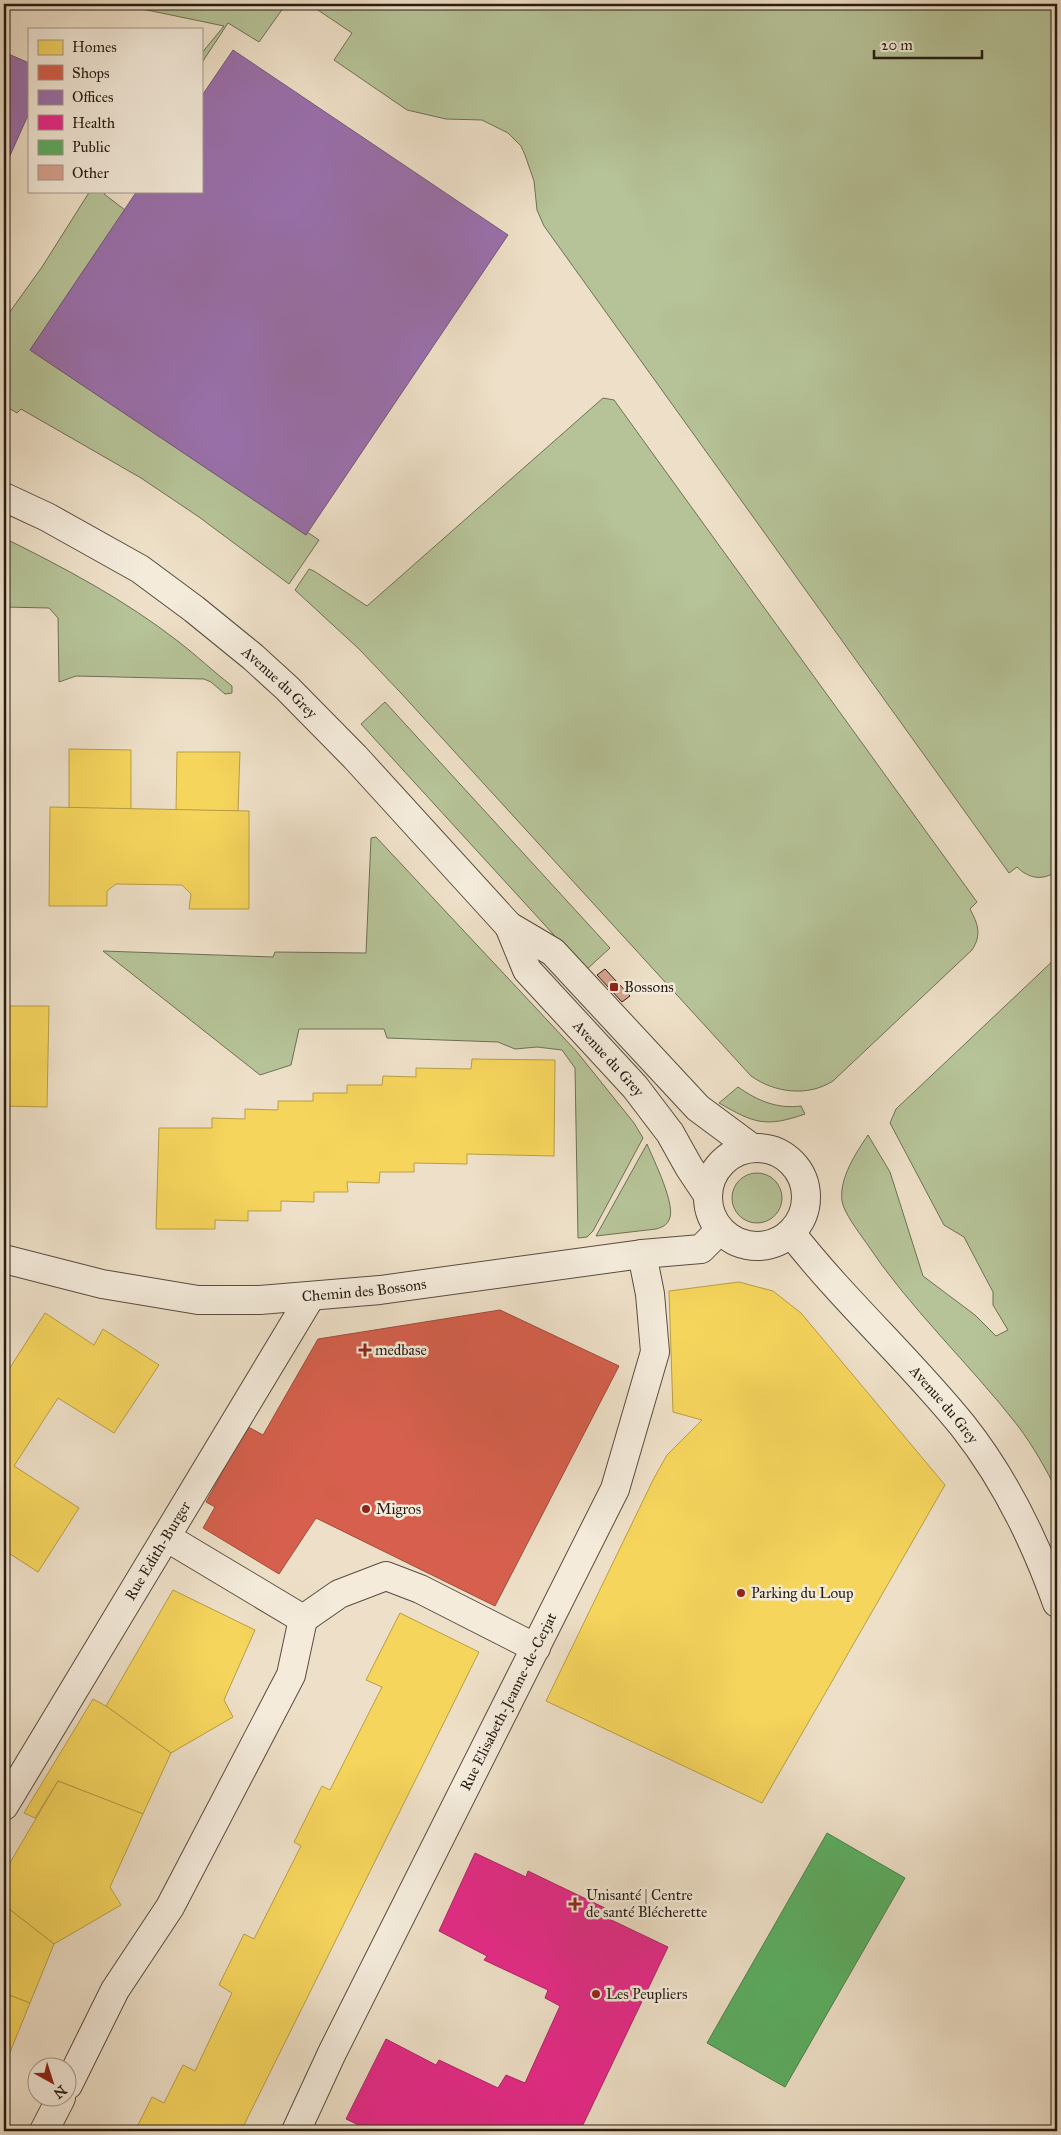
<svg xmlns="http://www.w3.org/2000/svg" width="1061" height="2135" font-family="'IM FELL Great Primer',serif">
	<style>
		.green { fill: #b6c398; stroke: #6e7056 }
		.homes { fill: #f6d55c; stroke: #b89e46 }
		.shops { fill: #d6604d; stroke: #a14c3c }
		.offices { fill: #9970ab; stroke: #76577d }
		.health { fill: #e7298a; stroke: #ad2566 }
		.public { fill: #5aae61; stroke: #4a824a }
		.building { fill: #d8a390; stroke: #261c13 }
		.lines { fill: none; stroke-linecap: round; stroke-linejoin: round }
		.minor-casing { stroke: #584d40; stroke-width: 30 }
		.minor { stroke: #f4ebdb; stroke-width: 28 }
		.poi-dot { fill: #8f2418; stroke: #f4ebdb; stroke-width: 2 }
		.labels { text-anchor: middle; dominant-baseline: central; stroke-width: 5; stroke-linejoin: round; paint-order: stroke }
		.street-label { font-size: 15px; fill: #261c13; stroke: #f4ebdb }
		.poi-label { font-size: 15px; fill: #261c13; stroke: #f4ebdb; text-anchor: start }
	</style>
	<rect width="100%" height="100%" fill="#eee0c8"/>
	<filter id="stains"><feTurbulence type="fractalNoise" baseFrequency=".004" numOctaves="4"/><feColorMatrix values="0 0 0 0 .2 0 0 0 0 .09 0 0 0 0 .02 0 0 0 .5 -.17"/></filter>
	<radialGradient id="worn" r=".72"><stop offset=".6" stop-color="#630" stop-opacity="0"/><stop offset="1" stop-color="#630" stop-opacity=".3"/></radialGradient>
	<g class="green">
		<path d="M118,4H286L259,42L228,23L201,64V54L224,26Z"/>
		<path d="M309,4H1057V871C1043,881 1029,879 1017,867L1009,873L544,226L537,210L534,181L525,155L521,146L508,133L482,120L446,119L407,110L334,60L352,33Z"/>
		<path d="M90,191H106L104,194L125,210L30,350L306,535L307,532L319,540L289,584L199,517L141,478L21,409L17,413L4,405V320L42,267Z"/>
		<path d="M603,398L614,400L977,902L970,909C978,924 982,935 972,950L833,1081C808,1097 775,1093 751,1076L400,692L359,649L295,590L309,569L314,571L367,606Z"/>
		<path d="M4,538C65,568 125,600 179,642C197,656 214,672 232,686V693L225,694L211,682L204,679L76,676L59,682L58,618L49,608L4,607Z"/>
		<path d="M385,702L610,948L586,970L361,724Z"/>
		<path d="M376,837L577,1052L634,1123L643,1138L593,1231L587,1237L578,1238L575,1068L562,1050L537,1047L515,1049L498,1042L387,1038L384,1029H299L291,1065L260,1075L103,951L273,957L275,952L366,953L371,838Z"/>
		<path d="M1057,957V1491C1046,1469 1033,1446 1018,1426C969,1363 909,1308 865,1241C858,1231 844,1213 842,1201C839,1178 856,1153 868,1135L890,1172L923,1276L975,1315L996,1336L1008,1330L993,1305V1292L964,1237L944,1225L890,1123L896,1109Z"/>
		<path d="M738,1087C758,1101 777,1109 801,1106L805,1114C765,1128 754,1123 719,1103Z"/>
		<path d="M647,1144C653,1159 677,1206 669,1220C666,1226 662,1227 656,1229L596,1236Z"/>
		<circle cx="757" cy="1198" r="25"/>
	</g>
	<g class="homes">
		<path d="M69,749L131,750V809L69,808Z"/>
		<path d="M177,752H240L238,811L176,810Z"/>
		<path d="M50,807L249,811V909H189L191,894L182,885L116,884L107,891V906H49Z"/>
		<path d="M4,1006H49L47,1107L4,1106Z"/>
		<path d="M472,1059L555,1060L554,1156L467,1154V1164L414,1163V1172H380L379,1183L347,1182L348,1192H314V1202L281,1201V1211H248V1221L215,1220V1229H156L159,1128H212V1118L245,1119V1109L278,1110V1101H313V1093H347V1085H382L383,1076L416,1077V1068L471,1069Z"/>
		<path d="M739,1282L773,1291L801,1313L945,1485L762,1803L546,1701L654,1478L667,1455L702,1420L673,1412L669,1291Z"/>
		<path d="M45,1313L94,1345L103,1329L159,1365L114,1433L58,1398L14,1466L79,1508L38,1572L4,1550V1377Z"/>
		<path d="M173,1590L255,1630L224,1700L233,1717L171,1753L106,1706Z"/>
		<path d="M400,1613L479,1652L241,2131H135L152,2097L164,2103L183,2065L195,2071L232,1993L219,1985L244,1934L254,1939L301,1846L294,1842L322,1786L330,1790L382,1687L366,1680Z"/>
		<path d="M93,1699L106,1706L171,1753L143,1814L58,1781L35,1818L24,1813Z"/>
		<path d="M58,1781L143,1814L110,1887L121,1905L54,1944L4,1905V1873Z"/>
		<path d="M4,1905L54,1944L30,2003L4,1993Z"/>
		<path d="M4,1993L30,2003L4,2067Z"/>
	</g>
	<path class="shops" d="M500,1310L619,1366L495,1606L316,1518L279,1574L203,1528L215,1507L206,1502L222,1473L215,1469L241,1423L263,1435L318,1339Z"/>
	<g class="offices">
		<path d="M233,50L508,235L306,535L30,350L137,191H201V97Z"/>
		<path d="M4,52L29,63V113L4,169Z"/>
	</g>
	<path class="health" d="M475,1853L526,1877L528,1871L607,1909L603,1916L668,1947L580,2131H371L346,2119L386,2039L436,2065L439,2060L498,2088L506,2075L525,2083L560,2006L545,1998L548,1990L484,1960L487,1956L439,1931Z"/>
	<path class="public" d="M827,1833L905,1878L785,2087L707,2043Z"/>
	<path class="building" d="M605,969L630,996L622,1002L597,975Z"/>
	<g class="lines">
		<defs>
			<g id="minor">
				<path id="s1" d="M4,497L47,517L140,569L194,609L253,657L287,688L355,757L509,926L553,952L698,1108L752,1148"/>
				<path id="s2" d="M509,926L527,970L635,1087L670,1133L689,1167L707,1194"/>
				<circle cx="757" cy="1197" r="49"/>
				<path id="s3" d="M791,1233C844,1301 909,1359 963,1426C1004,1478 1035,1541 1057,1603"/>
				<path id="s4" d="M4,1259L102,1284L198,1300H260L380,1290L642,1254L701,1249L720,1230"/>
				<path d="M166,1537L303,1619L339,1594L386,1576L420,1589L536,1648"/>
				<path id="s5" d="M4,1806L311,1296"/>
				<path d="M68,2085L115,1990L170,1907L291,1675L303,1619"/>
				<path d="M44,2131L61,2098"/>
				<path id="s6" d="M296,2131L332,2053L615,1489L655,1352L650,1294L642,1254"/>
			</g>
		</defs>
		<use href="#minor" class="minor-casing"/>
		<use href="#minor" class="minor"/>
	</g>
	<g class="poi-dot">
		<rect x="609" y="982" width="10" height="10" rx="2.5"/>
		<path d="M362.5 1342.5h5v5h5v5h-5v5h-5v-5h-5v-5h5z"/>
		<circle cx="366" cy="1509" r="5"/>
		<circle cx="741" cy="1593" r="5"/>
		<path d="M572.5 1896.5h5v5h5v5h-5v5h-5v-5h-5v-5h5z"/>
		<circle cx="596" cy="1994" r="5"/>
	</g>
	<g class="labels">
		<g class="street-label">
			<text stroke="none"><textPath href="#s1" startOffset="334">Avenue du Grey</textPath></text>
			<text stroke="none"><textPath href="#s2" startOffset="168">Avenue du Grey</textPath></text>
			<text stroke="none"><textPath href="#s4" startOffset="365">Chemin des Bossons</textPath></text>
			<text stroke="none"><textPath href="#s3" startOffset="230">Avenue du Grey</textPath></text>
			<text stroke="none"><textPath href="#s5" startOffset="298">Rue Edith-Burger</textPath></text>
			<text stroke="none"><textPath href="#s6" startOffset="479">Rue Elisabeth-Jeanne-de-Cerjat</textPath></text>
		</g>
		<g class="poi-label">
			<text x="624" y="987">Bossons</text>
			<text x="375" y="1350">medbase</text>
			<text x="376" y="1509">Migros</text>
			<text x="751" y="1593">Parking du Loup</text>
			<text x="586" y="1895">Unisanté | Centre<tspan x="586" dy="17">de santé Blécherette</tspan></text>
			<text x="606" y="1994">Les Peupliers</text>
		</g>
	</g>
	<rect width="1061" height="2135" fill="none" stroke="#eee0c8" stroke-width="20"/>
	<rect x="5" y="5" width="1051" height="2125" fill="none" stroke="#261c13" stroke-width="2.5"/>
	<rect x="10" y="10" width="1041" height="2115" fill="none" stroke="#261c13"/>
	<rect x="28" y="28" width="175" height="165" fill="#f4ebdb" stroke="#a2988b"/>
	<rect x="38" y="40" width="25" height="15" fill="#f6d55c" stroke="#a2988b"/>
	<text x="72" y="52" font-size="15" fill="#261c13">Homes</text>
	<rect x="38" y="65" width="25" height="15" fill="#d6604d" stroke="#a2988b"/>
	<text x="72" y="78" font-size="15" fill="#261c13">Shops</text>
	<rect x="38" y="90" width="25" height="15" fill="#9970ab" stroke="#a2988b"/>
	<text x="72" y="102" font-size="15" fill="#261c13">Offices</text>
	<rect x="38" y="115" width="25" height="15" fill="#e7298a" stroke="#a2988b"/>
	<text x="72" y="128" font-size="15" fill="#261c13">Health</text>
	<rect x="38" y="140" width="25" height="15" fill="#5aae61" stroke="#a2988b"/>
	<text x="72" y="152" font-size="15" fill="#261c13">Public</text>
	<rect x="38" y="165" width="25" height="15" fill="#d8a390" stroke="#a2988b"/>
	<text x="72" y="178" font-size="15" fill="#261c13">Other</text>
	<g transform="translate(52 2082) rotate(141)"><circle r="24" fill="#f4ebdb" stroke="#a2988b"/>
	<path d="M0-4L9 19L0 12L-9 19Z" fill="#8f2418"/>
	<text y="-8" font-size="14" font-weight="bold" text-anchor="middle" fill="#261c13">N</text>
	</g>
	<path d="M874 50v8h108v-8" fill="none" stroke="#261c13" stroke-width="2.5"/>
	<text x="881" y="50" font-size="15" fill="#261c13" stroke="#f4ebdb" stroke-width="4" paint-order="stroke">20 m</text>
	<rect width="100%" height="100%" filter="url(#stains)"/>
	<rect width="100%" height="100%" fill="url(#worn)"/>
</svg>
